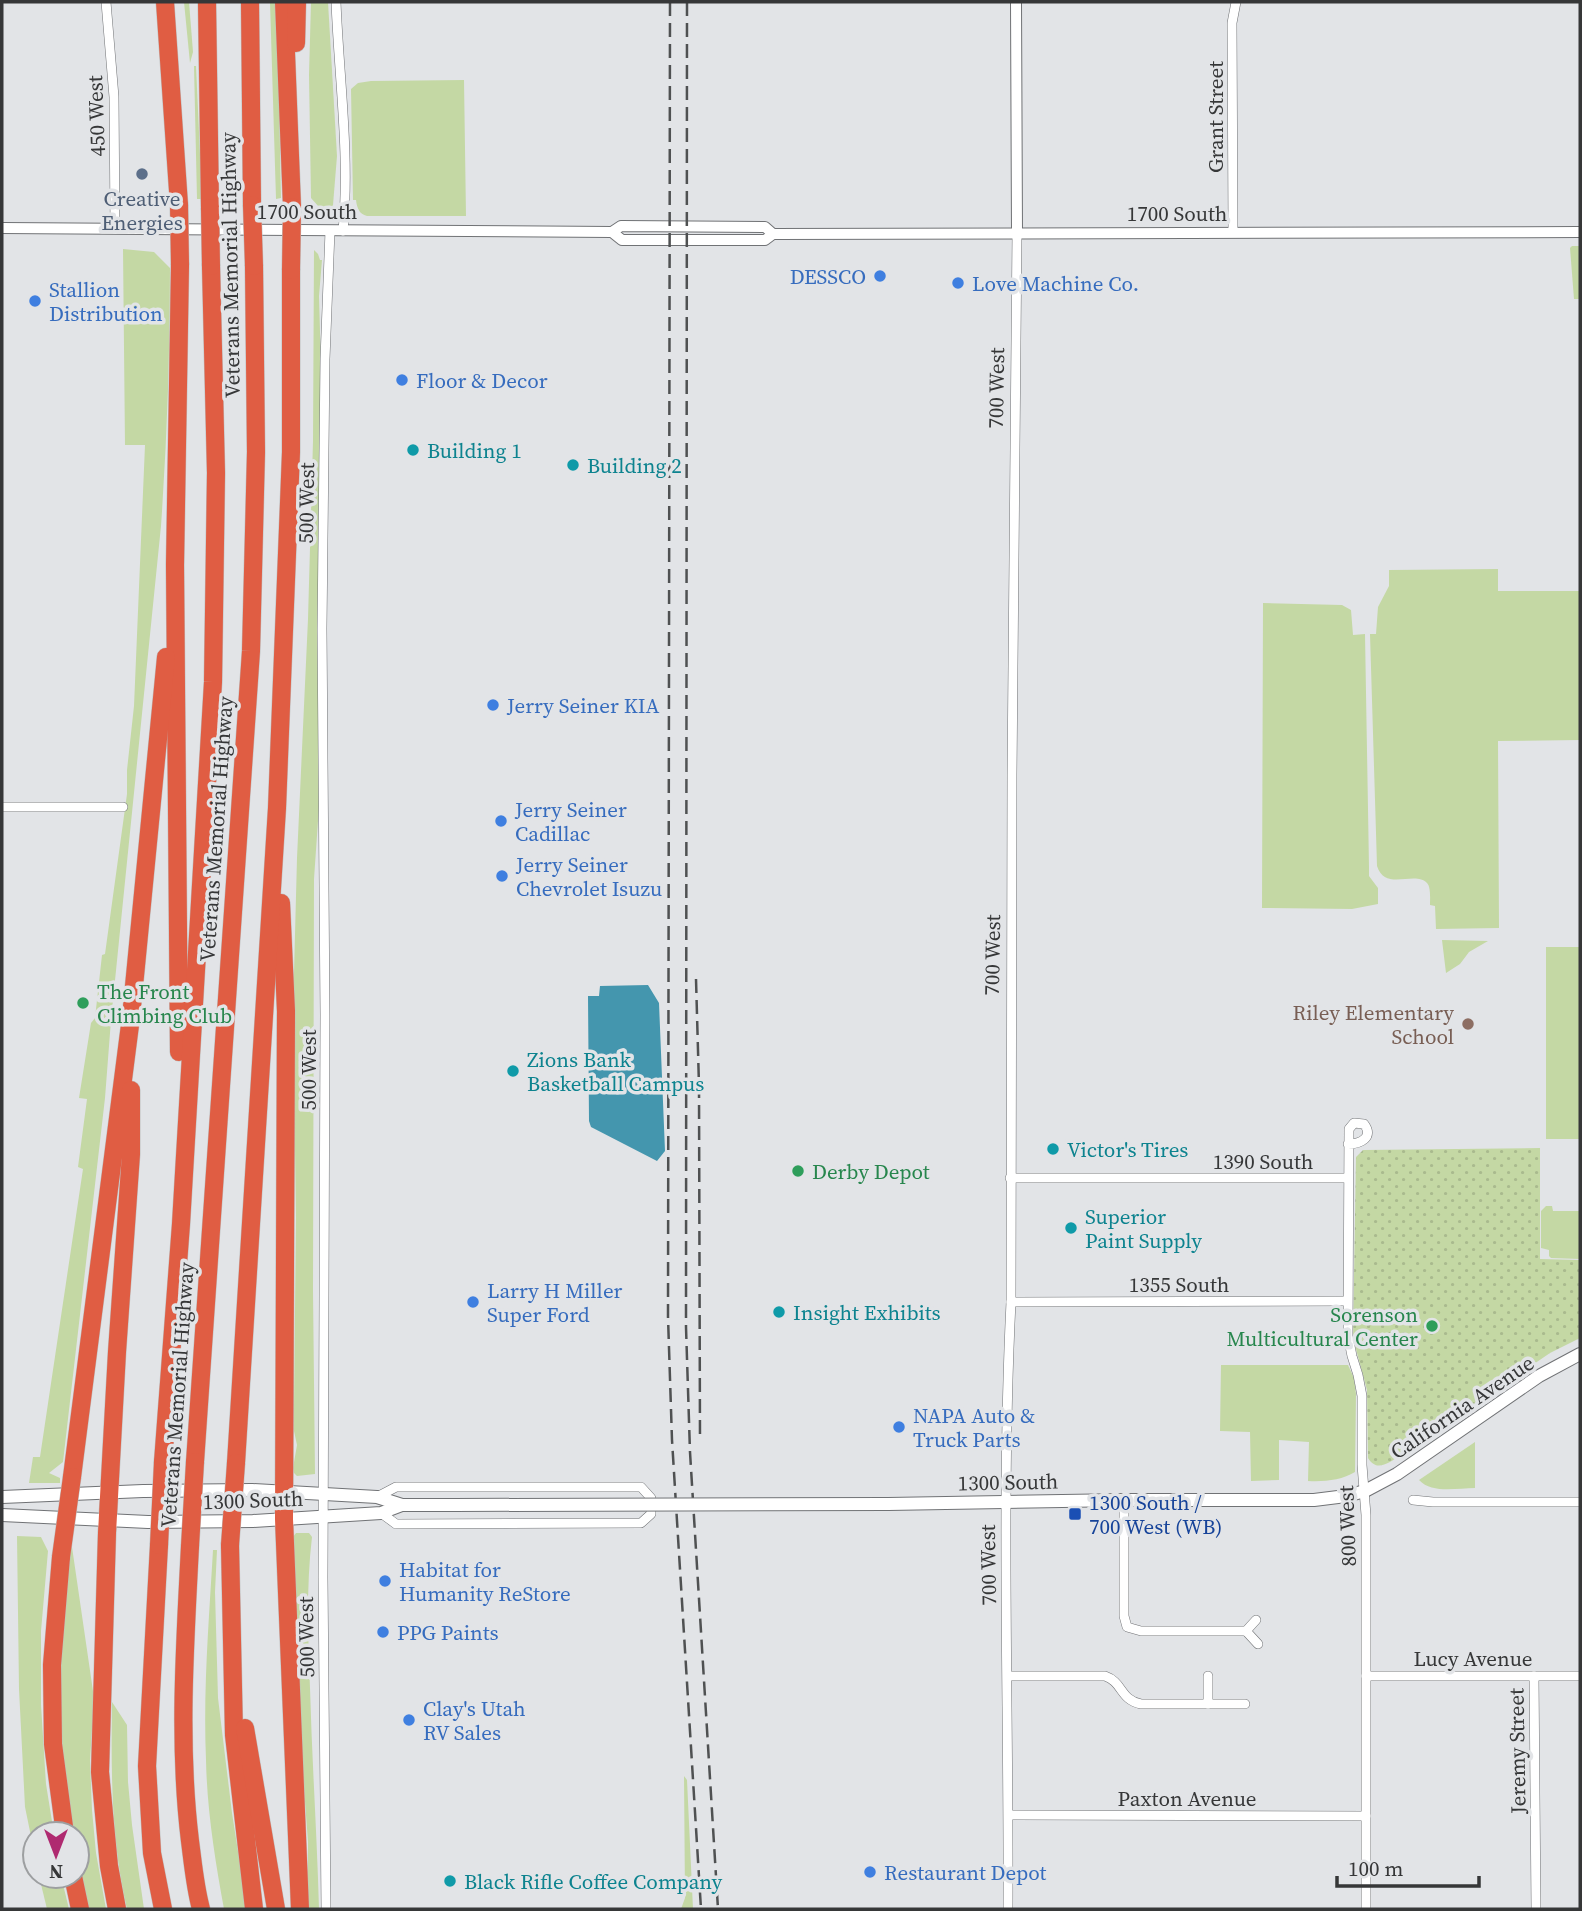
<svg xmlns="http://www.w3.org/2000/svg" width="1582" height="1911" font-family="'Source Serif 4',serif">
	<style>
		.green { fill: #c4d8a4 }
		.park { fill: url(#park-dots) }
		.water { fill: #4496ae }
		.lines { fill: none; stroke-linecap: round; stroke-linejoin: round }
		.minor-casing { stroke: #707275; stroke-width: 10 }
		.tertiary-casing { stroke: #707275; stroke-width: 12 }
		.secondary-casing { stroke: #707275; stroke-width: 14 }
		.motorway-casing { stroke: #bfbfbf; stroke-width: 19 }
		.minor { stroke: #fff; stroke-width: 9 }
		.tertiary { stroke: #fff; stroke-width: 10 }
		.secondary { stroke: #fff; stroke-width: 12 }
		.motorway { stroke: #e05d43; stroke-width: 18 }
		.rail { stroke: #4f5152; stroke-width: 2.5; stroke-dasharray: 14 7; stroke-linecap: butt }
		.secondary-bridge-casing { stroke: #707275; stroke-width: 14; stroke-linecap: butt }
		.motorway-bridge-casing { stroke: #bfbfbf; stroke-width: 19; stroke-linecap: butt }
		.secondary-bridge { stroke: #fff; stroke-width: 12 }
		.motorway-bridge { stroke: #e05d43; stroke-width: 18 }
		.service-dot { fill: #5c6f8a; stroke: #e2e4e7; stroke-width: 2.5 }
		.shop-dot { fill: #3f7fe0; stroke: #e2e4e7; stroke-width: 2.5 }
		.culture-dot { fill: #0f9aa8; stroke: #e2e4e7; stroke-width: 2.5 }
		.leisure-dot { fill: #2e9e5b; stroke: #e2e4e7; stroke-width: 2.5 }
		.education-dot { fill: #8d6e63; stroke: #e2e4e7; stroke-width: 2.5 }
		.transit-dot { fill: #1a4fb4; stroke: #e2e4e7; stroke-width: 2.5 }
		.labels { text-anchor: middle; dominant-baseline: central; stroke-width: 7; stroke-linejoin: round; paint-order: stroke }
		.street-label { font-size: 21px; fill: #363738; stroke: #e2e4e7 }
		.service-label { font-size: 21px; fill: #4e5e75; stroke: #e2e4e7 }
		.shop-label { font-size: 21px; fill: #366cbe; stroke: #e2e4e7; text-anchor: start }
		.culture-label { font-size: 21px; fill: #0d838f; stroke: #e2e4e7; text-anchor: start }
		.leisure-label { font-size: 21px; fill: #27864d; stroke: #e2e4e7; text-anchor: start }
		.education-label { font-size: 21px; fill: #785e54; stroke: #e2e4e7; text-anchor: end }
		.transit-label { font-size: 21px; fill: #164399; stroke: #e2e4e7; text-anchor: start }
	</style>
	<defs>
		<pattern id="park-dots" width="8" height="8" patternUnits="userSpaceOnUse" patternTransform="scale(1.75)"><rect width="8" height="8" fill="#c4d8a4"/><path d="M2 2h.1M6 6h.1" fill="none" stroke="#a9ba8e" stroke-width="1.8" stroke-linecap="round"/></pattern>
	</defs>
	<rect width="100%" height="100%" fill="#e2e4e7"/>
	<g class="green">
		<path d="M184,2H189L193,52L190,63Z"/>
		<path d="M270,2H277L281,198L276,199Z"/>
		<path d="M311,2H328L337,156L333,205L332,210L326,215L311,198L309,75Z"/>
		<path d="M194,66H196L202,199H197Z"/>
		<path d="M464,80L466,216H367C359,214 357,208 356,200H353L351,89L358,83L371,81Z"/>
		<path d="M1572,246H1580V299H1574L1570,248Z"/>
		<path d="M123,249L154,252L170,268C170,354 167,440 161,526L111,1020L105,1098L63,1462L49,1473L60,1478V1483H29L33,1457H40L83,1169L78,1167L87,1099L79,1098L91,1023L95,1018L102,955L105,954L127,794V770L134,706L145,445H125Z"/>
		<path d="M314,250L318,254L320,260H322L319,296L321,367L320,792L314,879L313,1291L315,1474L297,1476L294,1473L293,1468L297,1445L294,1431V1407L296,1217L293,1011L297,858L308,619L313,441Z"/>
		<path d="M1498,569V591H1580V740L1498,741L1499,928L1436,929L1435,906L1430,905C1430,899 1431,887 1427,883C1415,870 1385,892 1377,866L1370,634H1376L1378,607L1389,586V570Z"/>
		<path d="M1263,603L1342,605L1351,610L1353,635L1365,634L1369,867V876L1378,888V904L1352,909L1262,908Z"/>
		<path d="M1442,940L1488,941L1469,952L1460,964L1446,973Z"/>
		<rect x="1546" y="947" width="34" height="192"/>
		<path d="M1546,1206H1552L1553,1211H1580V1259L1551,1258L1549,1256V1250L1541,1248V1211Z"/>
		<path d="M1221,1365H1348L1354,1378L1356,1394L1355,1472C1342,1480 1324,1482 1308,1481L1309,1442L1279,1440V1480L1251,1481L1250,1432L1220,1431Z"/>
		<path d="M1475,1442V1488C1457,1488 1432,1494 1419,1480Z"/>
		<path d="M296,1533H309L312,1537C306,1587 308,1638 310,1688C312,1762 317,1835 319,1909H308V1842L301,1748L293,1537Z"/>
		<path d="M17,1536L41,1537L48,1551L41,1631V1705L46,1784L54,1834H35V1856L25,1807L19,1689Z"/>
		<path d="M72,1547L94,1698L90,1761L92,1810L96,1853L106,1909H89L77,1854V1834H73C67,1793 60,1752 60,1711C59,1657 63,1603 67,1550Z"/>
		<path d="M213,1550H217L215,1592L218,1698L232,1813L247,1909H224C215,1860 207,1810 206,1760C203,1690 209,1620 213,1550Z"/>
		<path d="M112,1702L127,1725L128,1782L132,1825L144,1909H127C111,1841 111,1772 112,1702Z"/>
		<path d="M684,1776L687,1780L693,1909H681L685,1898Z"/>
		<path d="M39,1876H61L69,1909H47Z"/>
	</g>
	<path class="park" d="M1540,1148V1259L1580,1260V1338L1550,1353L1400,1456C1389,1462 1377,1473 1368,1458L1367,1390L1353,1338L1356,1157L1363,1150Z"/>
	<path class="water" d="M648,985L659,1003L665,1151L657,1161L591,1127L589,1121L588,996H599L600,986Z"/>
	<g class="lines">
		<defs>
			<g id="minor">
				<path d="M106,2L114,97L115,229"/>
				<path d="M336,2C339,78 350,155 343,231"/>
				<path d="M1233,232L1232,23L1236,2"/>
				<path d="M2,807H123"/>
				<path d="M1348,1144C1361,1144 1374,1137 1364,1124L1354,1123L1349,1129L1348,1336L1352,1356L1358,1375L1362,1396V1465L1366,1515V1909"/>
				<path d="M1010,1178H1348"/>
				<path d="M1011,1302L1347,1301"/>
				<path d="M377,1497L396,1487H641L651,1498V1514L641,1523L396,1524L381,1513"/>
				<path d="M1124,1500V1616L1127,1627L1141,1631H1246L1256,1620"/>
				<path d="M1413,1500L1433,1502H1580"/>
				<path d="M1246,1631L1258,1644"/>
				<path d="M1008,1676H1105C1123,1682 1120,1700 1141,1704H1245"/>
				<path d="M1208,1676V1704"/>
				<path d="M1366,1676H1580"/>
				<path d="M1534,1676L1536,1909"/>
				<path d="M1009,1815L1366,1816"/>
				<path d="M326,1909L323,1578L325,1015L322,629L325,359L330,231"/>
				<path d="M1008,1909C1009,1707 1001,1504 1011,1302L1012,775L1017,233"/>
			</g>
			<g id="tertiary">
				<path d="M1016,2L1017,233"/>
				<path d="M2,228L612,232L621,226L765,227L773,234"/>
				<path d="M612,232L622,240H765L773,234L1580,232"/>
			</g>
			<g id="secondary">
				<path d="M2,1497L143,1491L252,1490L377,1497L402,1505"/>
				<path d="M888,1504L1124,1500H1314L1346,1496L1365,1491L1397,1474L1539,1376L1580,1354"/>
				<path d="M2,1515L148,1522L253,1521L381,1513L402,1505H454"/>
			</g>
			<g id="motorway">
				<path d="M165,2L179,205"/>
				<path d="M207,2L210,208"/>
				<path d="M250,2L252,205"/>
				<path d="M284,2L292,207"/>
				<path d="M296,43L297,2"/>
				<path d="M281,903L286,1011L284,1519L300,1909"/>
				<path d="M179,1052L175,565L180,265"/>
				<path d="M163,1462L181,1224L213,682L216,473L211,266"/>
				<path d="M195,1462L251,651L256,452L254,266"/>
				<path d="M236,1463L277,808L291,452V270"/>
				<path d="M72,1477L131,1017L166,657"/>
				<path d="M159,1545L147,1766L152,1853L163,1909"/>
				<path d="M230,1545L234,1735L254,1909"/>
				<path d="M190,1546C185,1645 178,1743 190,1841C193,1864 195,1887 201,1909"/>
				<path d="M61,1557L52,1665L53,1744L65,1834"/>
				<path d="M245,1728L276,1909"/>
				<path d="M73,1876L80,1909"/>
				<path d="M117,1909L109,1866L100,1772L107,1533L117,1352L131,1154V1090"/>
			</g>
		</defs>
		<use href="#minor" class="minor-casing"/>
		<use href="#tertiary" class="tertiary-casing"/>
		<use href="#secondary" class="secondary-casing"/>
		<use href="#motorway" class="motorway-casing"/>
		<use href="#minor" class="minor"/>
		<use href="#tertiary" class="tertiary"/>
		<use href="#secondary" class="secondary"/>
		<use href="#motorway" class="motorway"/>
		<g class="rail">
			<path d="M670,2L668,1317L672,1440L701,1909"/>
			<path d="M687,2L686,1327L690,1452L718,1909"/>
			<path d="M696,979L699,1086L700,1441"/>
		</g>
		<defs>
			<path id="secondary-bridge" d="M454,1505L888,1504"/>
			<g id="motorway-bridge">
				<path d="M179,205L180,265"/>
				<path d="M252,205L254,266"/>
				<path d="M210,208L211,266"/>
				<path d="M291,270L292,207"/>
				<path d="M159,1545L163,1462"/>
				<path d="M230,1545L236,1463"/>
				<path d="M190,1546L195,1462"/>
				<path d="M61,1557L72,1477"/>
			</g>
		</defs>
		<use href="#secondary-bridge" class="secondary-bridge-casing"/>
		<use href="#motorway-bridge" class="motorway-bridge-casing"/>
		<use href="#secondary-bridge" class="secondary-bridge"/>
		<use href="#motorway-bridge" class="motorway-bridge"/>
	</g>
	<circle class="service-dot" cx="142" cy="174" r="7"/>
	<g class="shop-dot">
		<circle cx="880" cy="276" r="7"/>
		<circle cx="958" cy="283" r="7"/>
		<circle cx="35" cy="301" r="7"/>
		<circle cx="402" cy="380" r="7"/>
		<circle cx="493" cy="705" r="7"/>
		<circle cx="501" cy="821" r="7"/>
		<circle cx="502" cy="876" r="7"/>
		<circle cx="473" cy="1302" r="7"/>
		<circle cx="899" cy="1427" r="7"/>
		<circle cx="385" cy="1581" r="7"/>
		<circle cx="383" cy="1632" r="7"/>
		<circle cx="409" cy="1720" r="7"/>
		<circle cx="870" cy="1872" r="7"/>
	</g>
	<g class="culture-dot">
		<circle cx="413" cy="450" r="7"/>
		<circle cx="573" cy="465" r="7"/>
		<circle cx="513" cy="1071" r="7"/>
		<circle cx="1053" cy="1149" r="7"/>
		<circle cx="1071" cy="1228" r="7"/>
		<circle cx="779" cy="1312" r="7"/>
		<circle cx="450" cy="1881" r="7"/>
	</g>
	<g class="leisure-dot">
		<circle cx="83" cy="1003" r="7"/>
		<circle cx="798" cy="1171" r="7"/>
		<circle cx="1432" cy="1326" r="7"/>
	</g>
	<circle class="education-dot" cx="1468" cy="1024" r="7"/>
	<rect class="transit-dot" x="1068" y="1507" width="14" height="14" rx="3.5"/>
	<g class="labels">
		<g class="street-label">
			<text transform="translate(96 116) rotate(-92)">450 West</text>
			<text transform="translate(1215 117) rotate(-90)">Grant Street</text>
			<text x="307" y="211">1700 South</text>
			<text x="1177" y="213">1700 South</text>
			<text transform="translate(230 265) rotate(-91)">Veterans Memorial Highway</text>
			<text transform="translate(996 388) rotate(-89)">700 West</text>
			<text transform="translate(306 503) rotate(-89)">500 West</text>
			<text transform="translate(216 829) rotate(-86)">Veterans Memorial Highway</text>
			<text transform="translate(992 955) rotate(-89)">700 West</text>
			<text transform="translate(308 1070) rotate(-90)">500 West</text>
			<text x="1263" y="1161">1390 South</text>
			<text x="1179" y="1284">1355 South</text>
			<text transform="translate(177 1395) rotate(-86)">Veterans Memorial Highway</text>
			<text transform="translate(1462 1407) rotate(-34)">California Avenue</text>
			<text transform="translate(1008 1482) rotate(-1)">1300 South</text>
			<text transform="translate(253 1500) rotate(-2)">1300 South</text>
			<text transform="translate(1347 1526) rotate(-92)">800 West</text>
			<text transform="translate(988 1565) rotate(-91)">700 West</text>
			<text transform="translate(306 1637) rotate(-91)">500 West</text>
			<text x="1473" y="1658">Lucy Avenue</text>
			<text transform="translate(1517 1751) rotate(-91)">Jeremy Street</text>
			<text x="1187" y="1798">Paxton Avenue</text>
		</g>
		<g class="service-label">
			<text x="142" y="198">Creative<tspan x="142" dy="24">Energies</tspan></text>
		</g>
		<g class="shop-label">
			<text x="866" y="276" text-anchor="end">DESSCO</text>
			<text x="972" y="283">Love Machine Co.</text>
			<text x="49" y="289">Stallion<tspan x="49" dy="24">Distribution</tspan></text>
			<text x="416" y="380">Floor &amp; Decor</text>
			<text x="507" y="705">Jerry Seiner KIA</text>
			<text x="515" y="809">Jerry Seiner<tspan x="515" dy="24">Cadillac</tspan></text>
			<text x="516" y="864">Jerry Seiner<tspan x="516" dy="24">Chevrolet Isuzu</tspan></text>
			<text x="487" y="1290">Larry H Miller<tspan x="487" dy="24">Super Ford</tspan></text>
			<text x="913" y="1415">NAPA Auto &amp;<tspan x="913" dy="24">Truck Parts</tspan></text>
			<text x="399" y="1569">Habitat for<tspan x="399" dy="24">Humanity ReStore</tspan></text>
			<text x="397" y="1632">PPG Paints</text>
			<text x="423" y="1708">Clay's Utah<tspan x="423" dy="24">RV Sales</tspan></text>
			<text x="884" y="1872">Restaurant Depot</text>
		</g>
		<g class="culture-label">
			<text x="427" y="450">Building 1</text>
			<text x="587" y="465">Building 2</text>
			<text x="527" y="1059">Zions Bank<tspan x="527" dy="24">Basketball Campus</tspan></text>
			<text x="1067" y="1149">Victor's Tires</text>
			<text x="1085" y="1216">Superior<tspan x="1085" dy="24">Paint Supply</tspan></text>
			<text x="793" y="1312">Insight Exhibits</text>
			<text x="464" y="1881">Black Rifle Coffee Company</text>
		</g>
		<g class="leisure-label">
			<text x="97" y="991">The Front<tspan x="97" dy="24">Climbing Club</tspan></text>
			<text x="812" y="1171">Derby Depot</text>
			<text x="1418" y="1314" text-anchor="end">Sorenson<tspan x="1418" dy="24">Multicultural Center</tspan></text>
		</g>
		<g class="education-label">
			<text x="1454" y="1012">Riley Elementary<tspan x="1454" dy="24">School</tspan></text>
		</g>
		<g class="transit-label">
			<text x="1089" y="1502">1300 South /<tspan x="1089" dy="24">700 West (WB)</tspan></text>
		</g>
	</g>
	<rect width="1582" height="1911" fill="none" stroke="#363738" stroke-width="7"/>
	<g transform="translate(56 1855) rotate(180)"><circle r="33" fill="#e2e4e7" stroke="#9d9fa1" stroke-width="2"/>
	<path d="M0-5L12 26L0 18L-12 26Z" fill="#af2a70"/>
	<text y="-10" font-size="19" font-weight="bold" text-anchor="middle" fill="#363738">N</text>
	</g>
	<path d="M1337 1876v10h142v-10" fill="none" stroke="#363738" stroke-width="3.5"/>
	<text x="1348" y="1876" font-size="21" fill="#363738" stroke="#e2e4e7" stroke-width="5" paint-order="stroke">100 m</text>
</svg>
